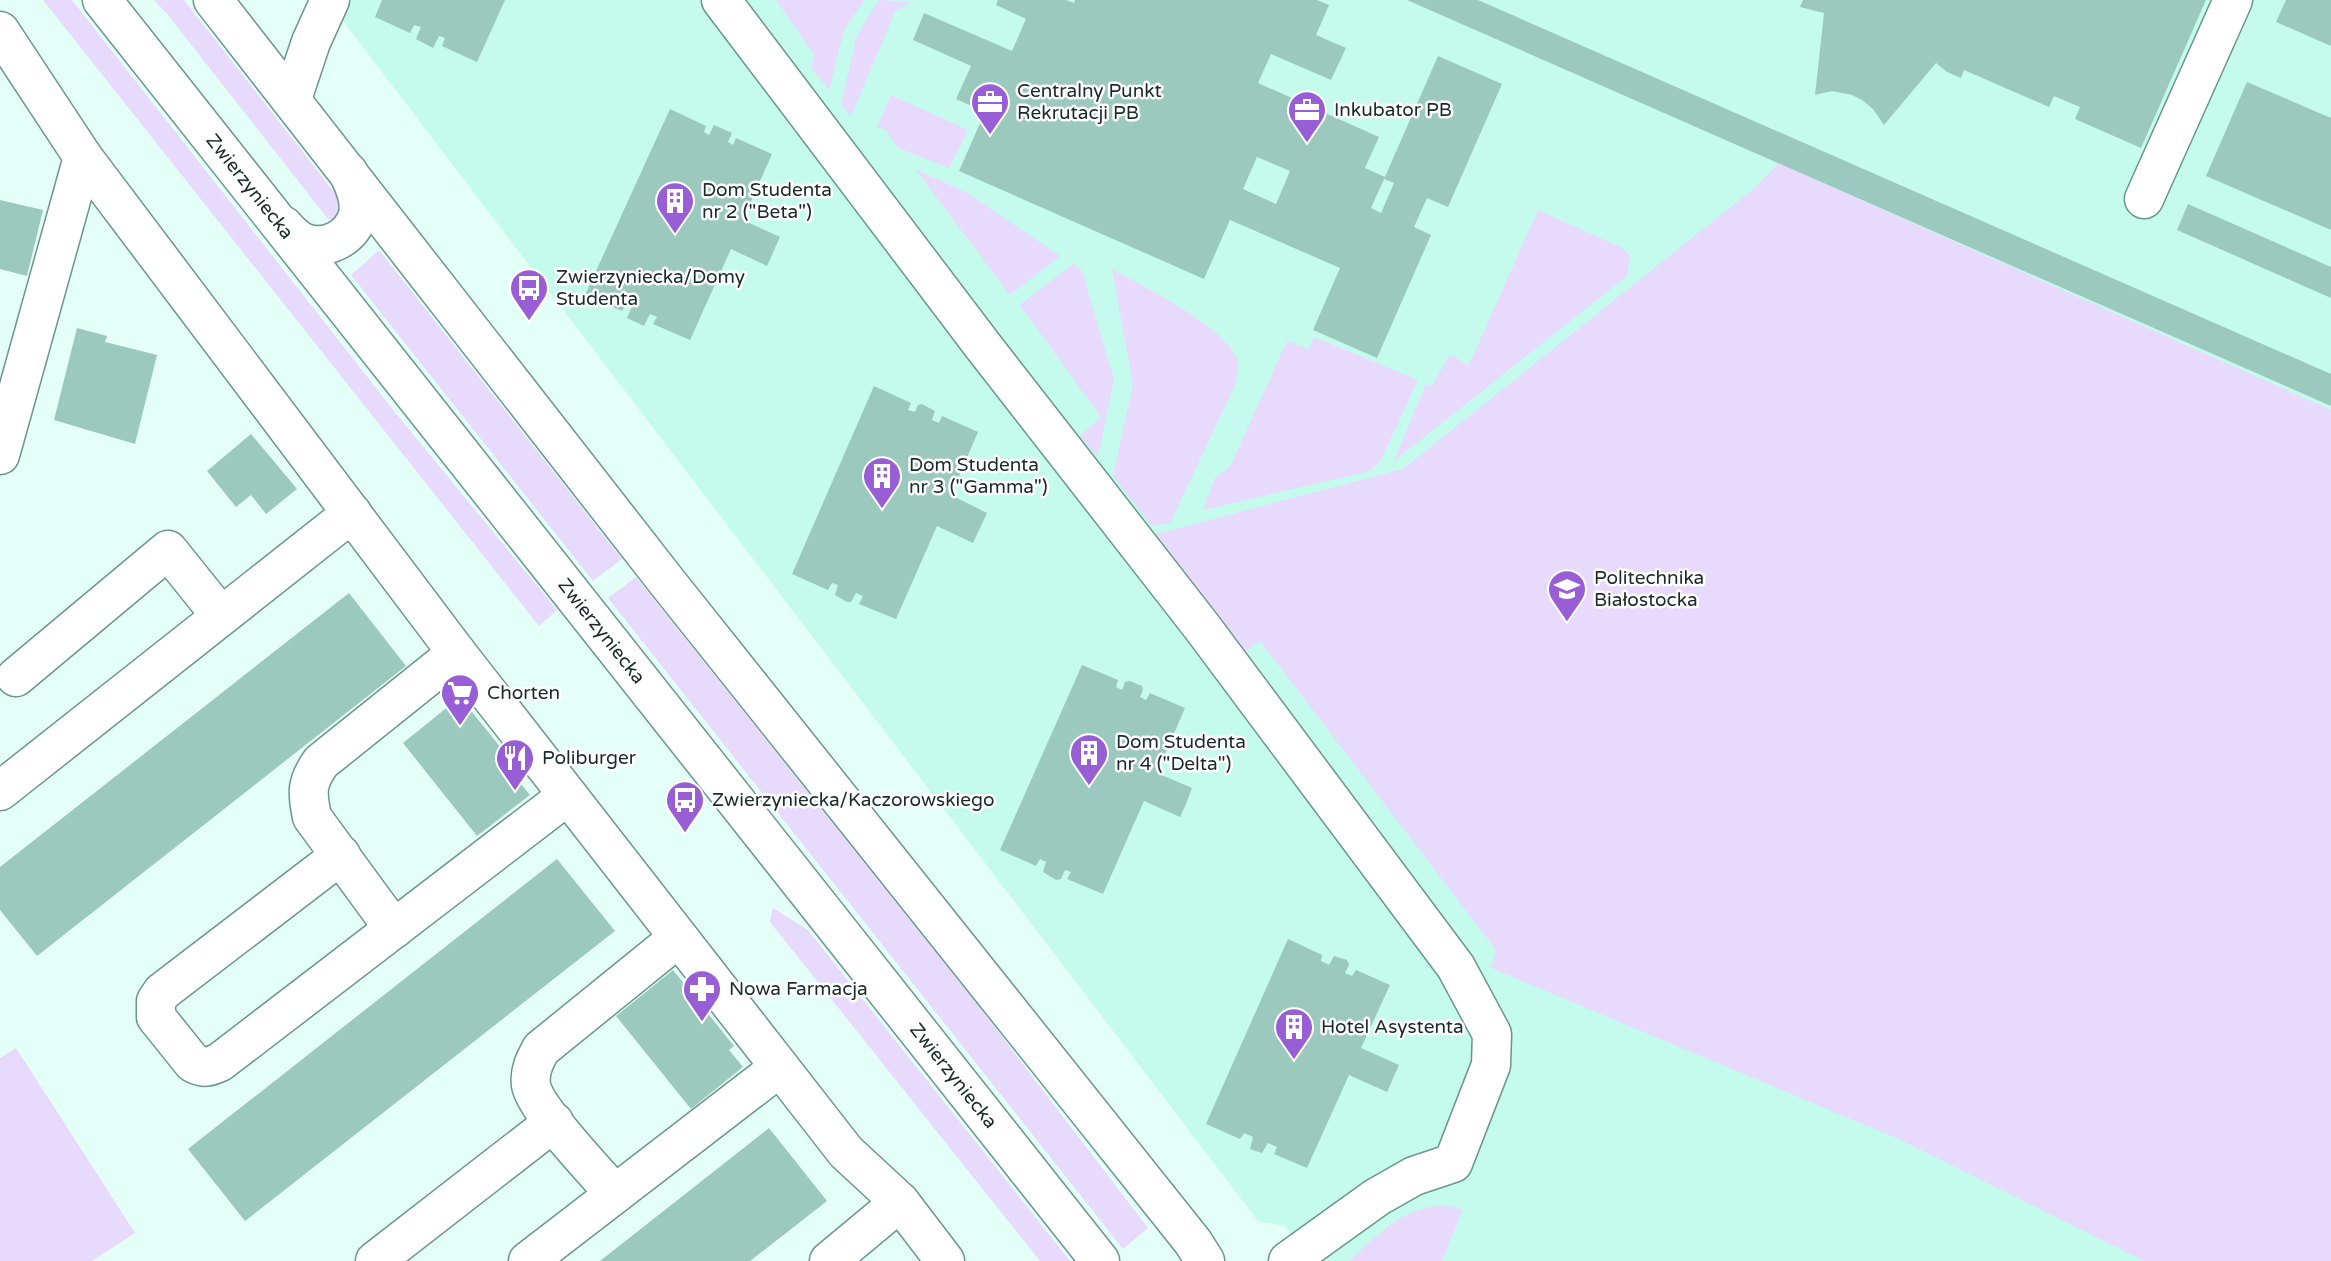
<svg xmlns="http://www.w3.org/2000/svg" width="2331" height="1261" font-family="'Varela Round',sans-serif">
	<style>
		.built { fill: #c4fbed }
		.green { fill: #e7dafc }
		.building { fill: #9cc9bd; fill-rule: evenodd }
		.lines { fill: none; stroke-linecap: round; stroke-linejoin: round }
		.minor-casing { stroke: #6b968b; stroke-width: 41 }
		.major-casing { stroke: #6b968b; stroke-width: 41 }
		.minor { stroke: #fff; stroke-width: 38 }
		.major { stroke: #fff; stroke-width: 38 }
		.labels { text-anchor: middle; dominant-baseline: central; stroke-width: 5; stroke-linejoin: round; paint-order: stroke }
		.poi-label { font-size: 19px; fill: #1b2c28; stroke: #fff; text-anchor: start }
		.street-label { font-size: 19px; fill: #1b2c28; stroke: #fff }
	</style>
	<rect width="100%" height="100%" fill="#e4fff7"/>
	<path class="built" d="M329,0H2331V1261H1313L1284,1226L1258,1221L346,25Z"/>
	<g class="green">
		<path d="M43,0H72L394,411L557,610L539,626Z"/>
		<path d="M154,0H184L345,206L338,222L328,219L167,14Z"/>
		<path d="M776,0H864L844,30L829,90L811,68L814,55Z"/>
		<path d="M879,0L912,2L896,10L851,116L841,104L857,35Z"/>
		<path d="M891,95L968,130L949,168L898,148L886,130L877,127Z"/>
		<path d="M1778,163L2331,410V1261H2144L1903,1141L1491,968L1496,950L1260,641L1238,657L1233,635L1202,627L1134,540L1403,469L1757,186Z"/>
		<path d="M915,169L967,193L1060,256L1010,295Z"/>
		<path d="M1538,210L1622,248L1630,255L1627,276L1394,461L1426,384L1431,387L1450,355L1469,365Z"/>
		<path d="M379,250L622,559L593,581L351,275Z"/>
		<path d="M1074,263L1082,271L1114,380L1098,457L1080,436L1101,417L1020,305Z"/>
		<path d="M1112,269C1142,286 1232,330 1238,363C1239,369 1236,379 1235,385L1170,523L1152,526L1113,476L1133,385Z"/>
		<path d="M1314,337L1418,380L1381,460L1370,471L1203,510L1215,478L1230,467L1287,341L1309,349Z"/>
		<path d="M636,577L980,1008L1148,1228L1123,1249L608,598Z"/>
		<path d="M773,908L808,930L1070,1261H1040L770,922Z"/>
		<path d="M16,1048L135,1233L92,1261H0V1058Z"/>
		<path d="M1444,1205L1463,1210L1442,1261H1349C1379,1234 1401,1208 1444,1205Z"/>
	</g>
	<g class="building">
		<path d="M382,0H505L477,62L442,46L445,38L439,36L433,48L416,39L421,27L414,25L410,33L375,17Z"/>
		<path d="M998,0H1066L1074,3L1075,0H1317L1329,5L1316,35L1346,48L1331,80L1271,54L1258,83L1379,137L1365,168L1385,177L1371,208L1381,213L1394,183L1384,179L1438,56L1502,84L1448,207L1427,198L1414,227L1431,235L1377,358L1313,330L1340,268L1230,220L1204,279L959,171L985,112L956,99L971,66L913,40L924,13L1012,51L1026,19L996,5ZM1257,157L1290,171L1276,204L1243,189Z"/>
		<path d="M1407,0H1478L2331,374V406Z"/>
		<path d="M1803,0H2206L2141,148L2075,119L2080,107L2054,96L2049,107L1964,70L1961,78L1947,72L1936,63L1884,125L1873,109L1862,100L1852,95L1832,91L1815,95L1824,13L1800,7Z"/>
		<path d="M2286,0H2331V46L2276,22Z"/>
		<path d="M2247,82L2331,118V230L2206,176Z"/>
		<path d="M670,109L706,126L704,132L709,135L714,125L732,133L728,142L733,145L736,138L772,154L743,220L780,237L767,266L731,249L690,340L653,324L657,317L650,314L644,326L627,318L632,306L626,304L622,311L585,295Z"/>
		<path d="M0,200L43,210L27,276L0,269Z"/>
		<path d="M2188,204L2331,267V298L2177,230Z"/>
		<path d="M77,328L107,336L105,342L157,355L135,444L54,420Z"/>
		<path d="M874,386L911,403L908,410L915,412L918,405L922,404L935,411L932,420L939,423L942,416L978,432L951,495L987,513L973,543L937,526L896,619L859,604L863,596L856,593L851,602H847L835,595L838,585L832,583L828,590L792,574Z"/>
		<path d="M251,434L297,489L266,514L251,495L236,507L207,471Z"/>
		<path d="M349,593L406,666L37,956L0,910V867Z"/>
		<path d="M1082,665L1118,680L1116,687L1122,690L1125,682L1130,681L1142,686L1143,690L1140,697L1146,700L1150,693L1185,708L1157,773L1192,788L1186,804L1180,817L1144,801L1103,894L1067,879L1071,872L1065,870L1061,879L1056,880L1043,872L1046,862L1040,859L1036,866L1000,850Z"/>
		<path d="M460,697L521,773L516,778L530,795L477,836L403,743Z"/>
		<path d="M557,859L615,931L245,1221L188,1149Z"/>
		<path d="M1288,939L1322,955L1321,961L1329,965L1334,956L1347,960L1349,965L1345,973L1352,976L1356,970L1390,985L1361,1048L1399,1065L1387,1092L1349,1075L1307,1168L1274,1154L1277,1147L1268,1143L1262,1153L1250,1149L1253,1137L1244,1133L1240,1139L1206,1124Z"/>
		<path d="M673,970L734,1046L729,1050L743,1067L691,1109L616,1016Z"/>
		<path d="M769,1128L827,1201L750,1261H600Z"/>
	</g>
	<g class="lines">
		<defs>
			<g id="minor">
				<path d="M721,0L983,346L1202,627L1456,967L1492,1034L1491,1065L1453,1163L1414,1176L1377,1197L1288,1261"/>
				<path d="M0,31L83,157L457,653L846,1152L900,1202L945,1261"/>
				<path d="M292,99L311,42L330,0"/>
				<path d="M2144,199L2233,0"/>
				<path d="M0,455L83,157"/>
				<path d="M16,677L168,550L221,616"/>
				<path d="M0,791L352,513"/>
				<path d="M341,855L162,992L156,1001V1017L193,1063C203,1069 209,1067 220,1062L567,796"/>
				<path d="M394,929L312,817C307,793 306,783 321,762L457,653"/>
				<path d="M615,1194C596,1172 535,1109 531,1085C529,1071 535,1060 541,1049L678,938"/>
				<path d="M375,1261L554,1122"/>
				<path d="M528,1261L771,1074L781,1069"/>
				<path d="M829,1261L900,1202"/>
			</g>
			<g id="major">
				<path id="s1" d="M102,0L1100,1261"/>
				<path d="M213,0L667,582L1193,1242L1205,1261"/>
				<path d="M284,226C290,233 297,240 305,243C327,251 352,237 358,215C361,200 354,185 348,172"/>
			</g>
		</defs>
		<use href="#minor" class="minor-casing"/>
		<use href="#major" class="major-casing"/>
		<use href="#minor" class="minor"/>
		<use href="#major" class="major"/>
	</g>
	<defs>
		<symbol id="office-pin" viewBox="-11 -11 22 30"><path d="M0 17L-7.5 6A9.5 9.5 0 1 1 7.5 6Z" fill="#975ed5" stroke="#fff"/><path d="M-6-3h4V-5.5h4V-3h4V5H-6ZM-1-4.5V-3h2v-1.5ZM-6 0V1H6V0Z" fill="#fff"/></symbol>
		<symbol id="building-pin" viewBox="-11 -11 22 30"><path d="M0 17L-7.5 6A9.5 9.5 0 1 1 7.5 6Z" fill="#975ed5" stroke="#fff"/><path d="M-4-6H4V6H1V3H-1V6H-4ZM-2.5-4.3h1.7v1.8h-1.7ZM.8-4.3h1.7v1.8H.8ZM-2.5-1h1.7V.8h-1.7ZM.8-1h1.7V.8H.8Z" fill="#fff"/></symbol>
		<symbol id="bus-pin" viewBox="-11 -11 22 30"><path d="M0 17L-7.5 6A9.5 9.5 0 1 1 7.5 6Z" fill="#975ed5" stroke="#fff"/><path d="M-5-6H5V4H4V6H2V4H-2V6H-4V4H-5ZM-3.5-4V0h7V-4ZM-3.5 1.2v1.5H-2V1.2ZM2 1.2v1.5H3.5V1.2Z" fill="#fff"/></symbol>
		<symbol id="university-pin" viewBox="-11 -11 22 30"><path d="M0 17L-7.5 6A9.5 9.5 0 1 1 7.5 6Z" fill="#975ed5" stroke="#fff"/><path d="M0-5L7-2L0 1L-7-2ZM-4 1L0 2.5L4 1V4Q0 6-4 4Z" fill="#fff"/></symbol>
		<symbol id="supermarket-pin" viewBox="-11 -11 22 30"><path d="M0 17L-7.5 6A9.5 9.5 0 1 1 7.5 6Z" fill="#975ed5" stroke="#fff"/><path d="M-6-5.5h2.5l.6 2H6L4.5 2H-2.5L-4.4-4H-6ZM-1.5 3.2a1.3 1.3 0 1 0 .1 0ZM3 3.2a1.3 1.3 0 1 0 .1 0Z" fill="#fff"/></symbol>
		<symbol id="restaurant-pin" viewBox="-11 -11 22 30"><path d="M0 17L-7.5 6A9.5 9.5 0 1 1 7.5 6Z" fill="#975ed5" stroke="#fff"/><path d="M-5-6h1v4h1v-4h1v4h1v-4h1v5L-1.5 .5V6h-2V.5L-5-1ZM5-6V6H3V1.5H1.5Q1.5-4 5-6Z" fill="#fff"/></symbol>
		<symbol id="pharmacy-pin" viewBox="-11 -11 22 30"><path d="M0 17L-7.5 6A9.5 9.5 0 1 1 7.5 6Z" fill="#975ed5" stroke="#fff"/><path d="M-2-6h4v4h4v4h-4v4h-4v-4h-4v-4h4Z" fill="#fff"/></symbol>
	</defs>
	<g fill-rule="evenodd">
		<use href="#office-pin" x="968" y="80" width="44" height="60"/>
		<use href="#office-pin" x="1285" y="88" width="44" height="60"/>
		<use href="#building-pin" x="653" y="179" width="44" height="60"/>
		<use href="#bus-pin" x="507" y="266" width="44" height="60"/>
		<use href="#building-pin" x="860" y="454" width="44" height="60"/>
		<use href="#university-pin" x="1545" y="567" width="44" height="60"/>
		<use href="#supermarket-pin" x="438" y="671" width="44" height="60"/>
		<use href="#building-pin" x="1067" y="731" width="44" height="60"/>
		<use href="#restaurant-pin" x="493" y="736" width="44" height="60"/>
		<use href="#bus-pin" x="663" y="778" width="44" height="60"/>
		<use href="#pharmacy-pin" x="680" y="967" width="44" height="60"/>
		<use href="#building-pin" x="1272" y="1005" width="44" height="60"/>
	</g>
	<g class="labels">
		<g class="poi-label">
			<text x="1017" y="91">Centralny Punkt<tspan x="1017" dy="22">Rekrutacji PB</tspan></text>
			<text x="1334" y="110">Inkubator PB</text>
			<text x="702" y="190">Dom Studenta<tspan x="702" dy="22">nr 2 ("Beta")</tspan></text>
			<text x="556" y="277">Zwierzyniecka/Domy<tspan x="556" dy="22">Studenta</tspan></text>
			<text x="909" y="465">Dom Studenta<tspan x="909" dy="22">nr 3 ("Gamma")</tspan></text>
			<text x="1594" y="578">Politechnika<tspan x="1594" dy="22">Białostocka</tspan></text>
			<text x="487" y="693">Chorten</text>
			<text x="1116" y="742">Dom Studenta<tspan x="1116" dy="22">nr 4 ("Delta")</tspan></text>
			<text x="542" y="758">Poliburger</text>
			<text x="712" y="800">Zwierzyniecka/Kaczorowskiego</text>
			<text x="729" y="989">Nowa Farmacja</text>
			<text x="1321" y="1027">Hotel Asystenta</text>
		</g>
		<g class="street-label">
			<text stroke="none"><textPath href="#s1" startOffset="238">Zwierzyniecka</textPath></text>
			<text stroke="none"><textPath href="#s1" startOffset="805">Zwierzyniecka</textPath></text>
			<text stroke="none"><textPath href="#s1" startOffset="1372">Zwierzyniecka</textPath></text>
		</g>
	</g>
</svg>
